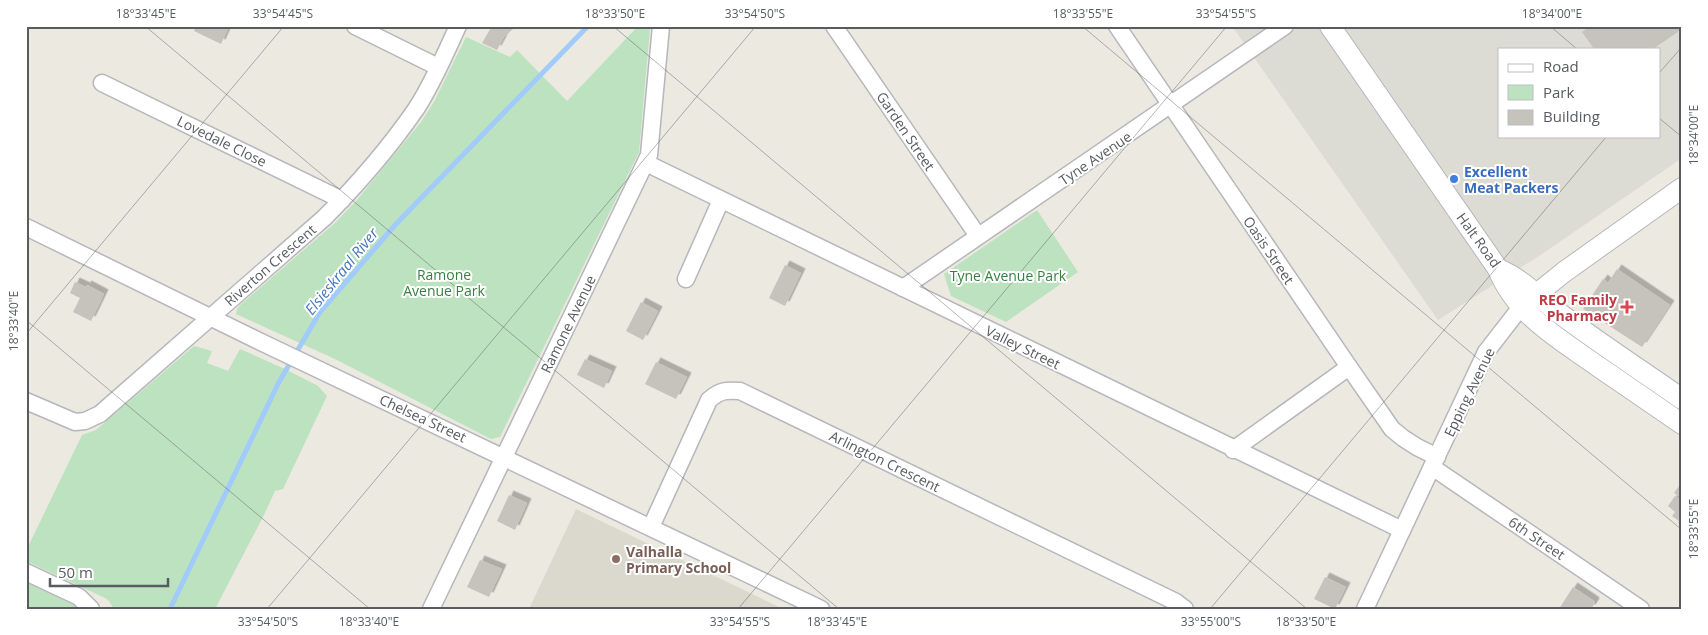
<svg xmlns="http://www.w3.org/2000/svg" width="1708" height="635" font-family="'Open Sans',sans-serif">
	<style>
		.industrial { fill: #dcdbd4; fill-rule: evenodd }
		.education { fill: #dbd8ce }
		.green { fill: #bde2c0 }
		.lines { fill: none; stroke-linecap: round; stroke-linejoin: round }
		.stream { stroke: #a1cbfa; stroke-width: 5 }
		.building { fill: #c6c3bd; filter: url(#shadow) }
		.minor-casing { stroke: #b5b7bc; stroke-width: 19 }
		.tertiary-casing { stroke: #b5b7bc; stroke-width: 22 }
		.minor { stroke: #fff; stroke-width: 16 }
		.tertiary { stroke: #fff; stroke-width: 20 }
		.ticks { fill: none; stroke: #585b60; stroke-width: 1; stroke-opacity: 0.45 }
		.shop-dot { fill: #3f7fe0; stroke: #fff; stroke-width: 2 }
		.health-dot { fill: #e0444e; stroke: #fff; stroke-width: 2 }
		.education-dot { fill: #8d6e63; stroke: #fff; stroke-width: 2 }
		.labels { text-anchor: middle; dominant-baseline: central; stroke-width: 4; stroke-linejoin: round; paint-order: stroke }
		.street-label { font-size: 14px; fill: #585b60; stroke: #fff }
		.shop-label { font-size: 14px; font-weight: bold; fill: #366cbe; stroke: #fff; text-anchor: start }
		.park-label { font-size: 14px; fill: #387f42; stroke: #fff }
		.health-label { font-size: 14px; font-weight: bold; fill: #be3a42; stroke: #fff; text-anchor: end }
		.education-label { font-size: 14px; font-weight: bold; fill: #785e54; stroke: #fff; text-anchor: start }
		.water-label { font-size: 15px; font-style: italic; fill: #4675ba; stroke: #fff }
		.neatline { fill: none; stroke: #585b60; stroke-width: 2 }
		.ticks-label { font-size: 12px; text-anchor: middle; fill: #585b60 }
	</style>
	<defs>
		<filter id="shadow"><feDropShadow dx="4.5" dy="-4.5" stdDeviation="0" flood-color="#0004"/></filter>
	</defs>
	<rect width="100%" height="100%" fill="#ebe9e0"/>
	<path class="industrial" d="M1232,26H1682V158L1539,256L1438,320ZM1499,49H1659V136H1499Z"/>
	<path class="education" d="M576,509L783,609H529Z"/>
	<g class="green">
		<path d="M638,26H649L650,28L639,152L500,437L491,439L487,437L335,359L236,314L237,309L240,305L335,223L357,200L421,122L435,100L466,37L510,57L517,50L567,101Z"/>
		<path d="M1037,210L1078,272L1006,322L951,296L944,274Z"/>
		<path d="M194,346L212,351L207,363L228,371L240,349L285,369L318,386L327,396L283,489L275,491L264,515L215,609H114L109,601L105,598L26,561V551L82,435L96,430Z"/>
		<path d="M26,582L74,605L79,609H26Z"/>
	</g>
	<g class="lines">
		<path class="stream" d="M170,609L279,382L320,312L396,224L588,26"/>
	</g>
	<g class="building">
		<path d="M196,26H229L221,44L194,31Z"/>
		<path d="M492,26H516L504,37L497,50L482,43Z"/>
		<path d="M1590,26H1682V29L1653,49H1594L1582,32Z"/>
		<path d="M785,265L801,273L785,306L769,298Z"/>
		<path d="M1617,269L1670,305L1642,347L1583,309L1603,279L1608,283Z"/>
		<path d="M75,282L86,287L87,285L104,294L91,321L73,312L80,298L70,293Z"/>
		<path d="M641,302L658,311L643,340L626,331Z"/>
		<path d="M585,359L612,371L604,388L577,375Z"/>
		<path d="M656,362L687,377L676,399L645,384Z"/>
		<path d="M1682,482V498L1674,493Z"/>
		<path d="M509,495L527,503L515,530L497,521Z"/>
		<path d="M1675,496L1682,501V526L1678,523L1679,521L1672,516L1675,512L1668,506Z"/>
		<path d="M480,560L502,569L489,597L467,587Z"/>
		<path d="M1325,577L1346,587L1335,609L1314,599Z"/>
		<path d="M1573,587L1594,601L1595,603L1591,609H1559Z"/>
	</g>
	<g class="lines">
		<defs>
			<g id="minor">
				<path d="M355,26L438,67"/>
				<path d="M834,26L978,236"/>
				<path d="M1117,26L1349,367L1392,429L1403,438L1417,447L1437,457"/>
				<path d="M102,83L342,200"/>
				<path d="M646,163L1402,530"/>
				<path d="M26,227L263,343L821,609"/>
				<path d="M686,279L721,200"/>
				<path d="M903,288L1285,26"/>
				<path d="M26,401L75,422L85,421L100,414L324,218C357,185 389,148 416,109C433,83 445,54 458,26"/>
				<path d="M1233,450L1349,367"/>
				<path d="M1432,467L1641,609"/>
				<path d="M651,527L709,400C720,390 727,390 740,391L1176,602L1185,609"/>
				<path d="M26,572L79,597L91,609"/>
				<path d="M431,609L649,155L661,26"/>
				<path d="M1365,609L1486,352L1521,307"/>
			</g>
			<g id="tertiary">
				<path d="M1330,26L1498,269C1516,315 1561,340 1599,367C1627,386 1654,405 1682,424"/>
				<path d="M1498,269C1523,279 1541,300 1563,316C1602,345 1642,371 1682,399"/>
				<path d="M1528,301L1564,272L1682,188"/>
			</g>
		</defs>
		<use href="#minor" class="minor-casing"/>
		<use href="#tertiary" class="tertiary-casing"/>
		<use href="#minor" class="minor"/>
		<use href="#tertiary" class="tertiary"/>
	</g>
	<path class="ticks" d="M145,26L839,609M613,26L1307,609M1082,26L1682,530M1550,26L1577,49M1659,73L1682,47M1659,118L1682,137M26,320L370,609M26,334L284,26M267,609L756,26M738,609L1227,26M1210,609L1607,136"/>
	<circle class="shop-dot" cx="1454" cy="179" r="5"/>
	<path class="health-dot" d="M1624.5 299.5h5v5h5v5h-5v5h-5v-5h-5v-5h5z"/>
	<circle class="education-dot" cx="616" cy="559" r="5"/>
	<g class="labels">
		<g class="street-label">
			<text transform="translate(906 131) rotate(56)">Garden Street</text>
			<text transform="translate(222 141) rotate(26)">Lovedale Close</text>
			<text transform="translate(1095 158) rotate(-34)">Tyne Avenue</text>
			<text transform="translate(1479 240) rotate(54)">Halt Road</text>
			<text transform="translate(1269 250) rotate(56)">Oasis Street</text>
			<text transform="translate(270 265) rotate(-41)">Riverton Crescent</text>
			<text transform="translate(568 324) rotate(-64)">Ramone Avenue</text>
			<text transform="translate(1023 347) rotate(26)">Valley Street</text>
			<text transform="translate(1469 392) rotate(-64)">Epping Avenue</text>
			<text transform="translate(423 418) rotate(25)">Chelsea Street</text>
			<text transform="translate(885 461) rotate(26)">Arlington Crescent</text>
			<text transform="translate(1537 538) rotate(34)">6th Street</text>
		</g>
		<g class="shop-label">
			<text x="1464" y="171">Excellent<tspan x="1464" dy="16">Meat Packers</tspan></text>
		</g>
		<g class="park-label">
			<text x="444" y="274">Ramone<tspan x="444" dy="16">Avenue Park</tspan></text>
			<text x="1008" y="275">Tyne Avenue Park</text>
		</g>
		<g class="health-label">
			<text x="1617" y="299">REO Family<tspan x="1617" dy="16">Pharmacy</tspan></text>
		</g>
		<g class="education-label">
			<text x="626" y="551">Valhalla<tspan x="626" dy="16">Primary School</tspan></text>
		</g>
		<g class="water-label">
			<text transform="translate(341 271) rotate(-51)">Elsieskraal River</text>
		</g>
	</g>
	<rect width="1708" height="635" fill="none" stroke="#ffffff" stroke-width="55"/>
	<rect x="1498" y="48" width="162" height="90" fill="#ffffff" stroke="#bcbdbf"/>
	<rect x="1508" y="64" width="25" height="8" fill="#ffffff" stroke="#bcbdbf"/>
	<text x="1543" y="72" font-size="15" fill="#585b60">Road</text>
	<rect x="1508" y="85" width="25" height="15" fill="#bde2c0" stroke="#bcbdbf"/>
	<text x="1543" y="98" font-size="15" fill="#585b60">Park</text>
	<rect x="1508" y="110" width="25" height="15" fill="#c6c3bd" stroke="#bcbdbf"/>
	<text x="1543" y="122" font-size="15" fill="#585b60">Building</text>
	<path d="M50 578v8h118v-8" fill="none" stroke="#585b60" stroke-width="2.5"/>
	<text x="58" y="578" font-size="15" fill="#585b60" stroke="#ffffff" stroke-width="4" paint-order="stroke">50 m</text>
	<rect x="28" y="28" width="1652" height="580" class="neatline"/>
	<g class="ticks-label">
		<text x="146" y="18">18°33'45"E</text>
		<text x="283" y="18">33°54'45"S</text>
		<text x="615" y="18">18°33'50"E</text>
		<text x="755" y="18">33°54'50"S</text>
		<text x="1083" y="18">18°33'55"E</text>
		<text x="1226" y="18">33°54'55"S</text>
		<text x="1552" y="18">18°34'00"E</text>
		<text transform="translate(1694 135) rotate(-90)" y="4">18°34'00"E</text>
		<text transform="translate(14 321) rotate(-90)" y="4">18°33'40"E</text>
		<text transform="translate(1694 529) rotate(-90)" y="4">18°33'55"E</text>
		<text x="268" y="626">33°54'50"S</text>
		<text x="369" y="626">18°33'40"E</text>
		<text x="740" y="626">33°54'55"S</text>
		<text x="837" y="626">18°33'45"E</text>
		<text x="1211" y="626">33°55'00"S</text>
		<text x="1306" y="626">18°33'50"E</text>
	</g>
</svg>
